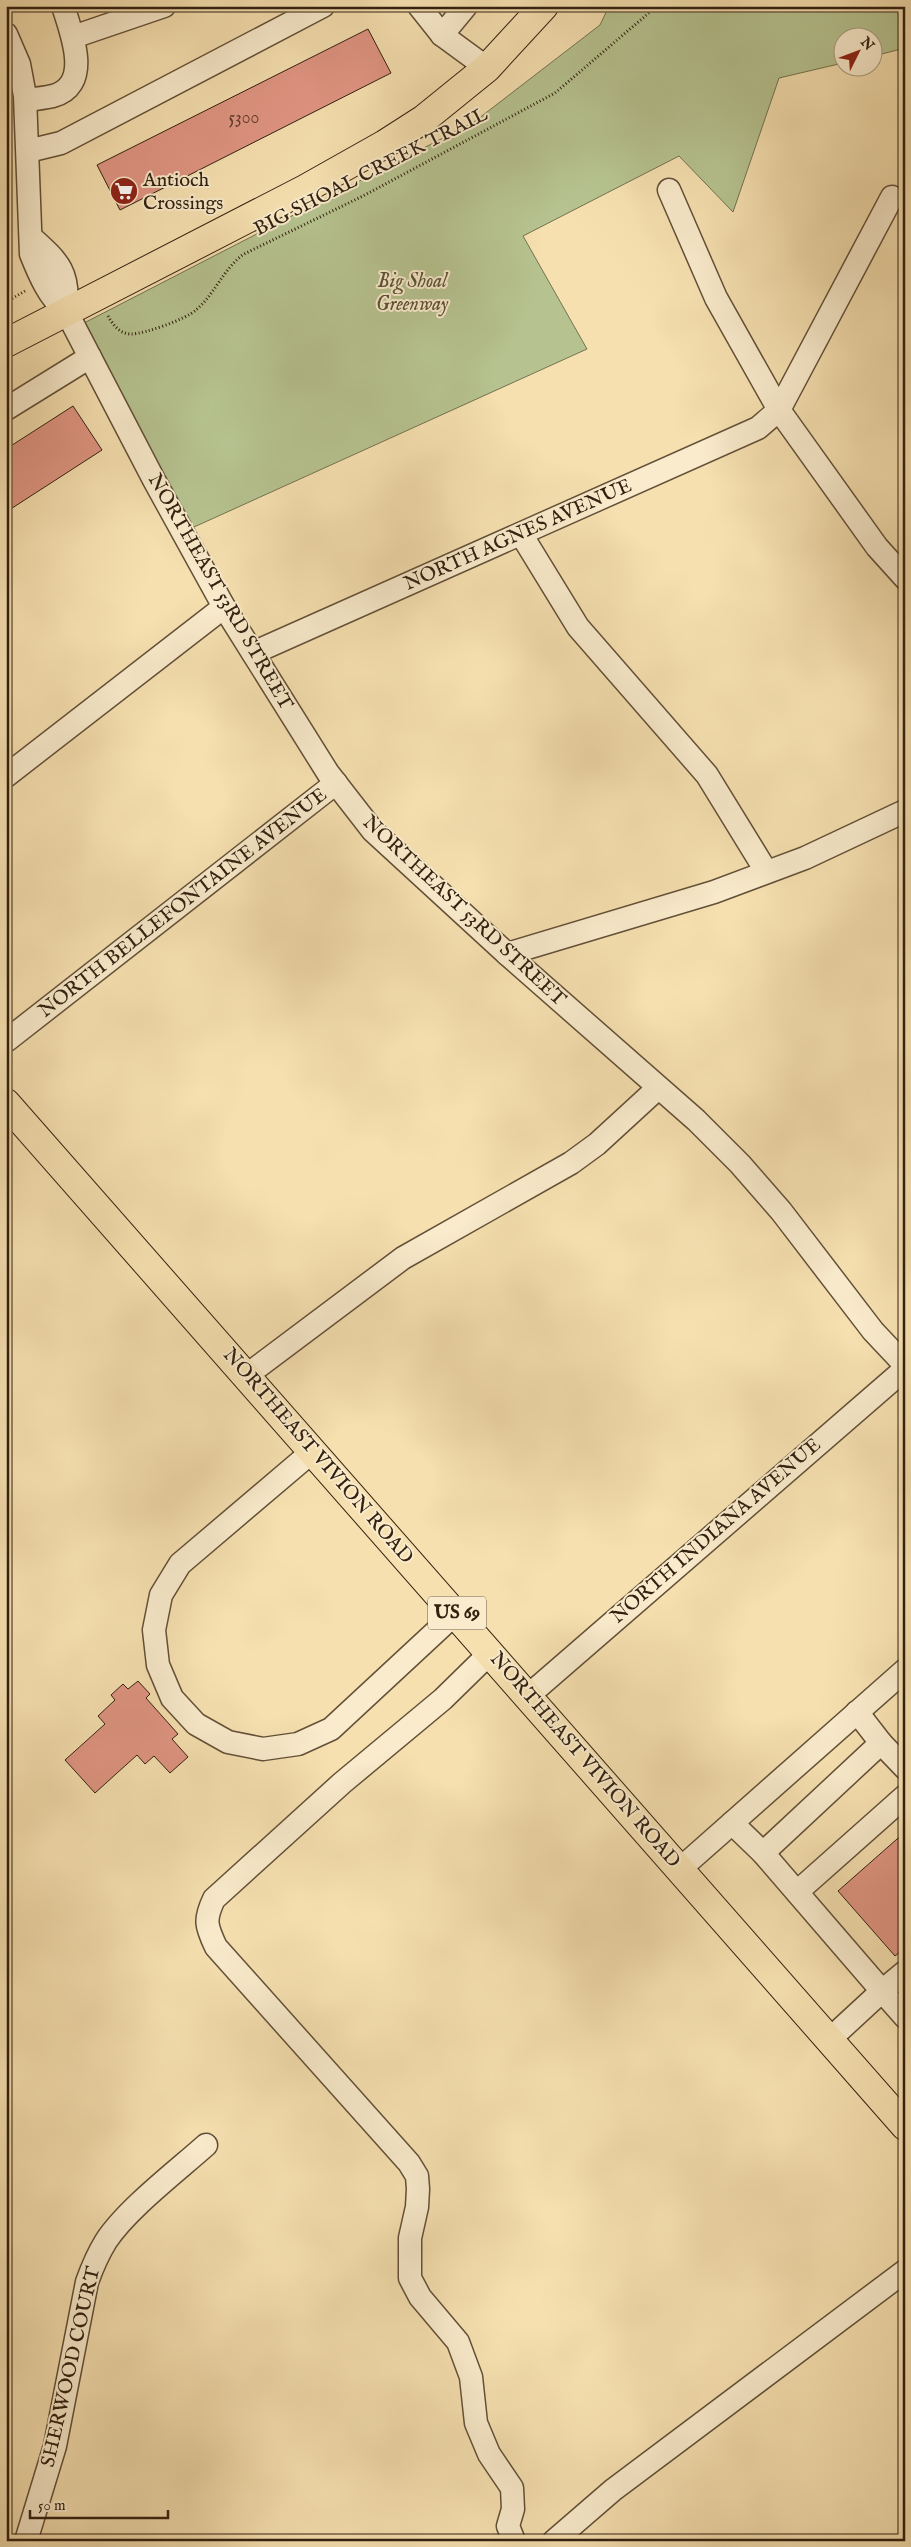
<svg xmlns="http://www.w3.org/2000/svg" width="911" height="2547" font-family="'IM FELL English',serif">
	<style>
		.green { fill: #b6c390; stroke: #747250 }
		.building { fill: #e09583; stroke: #322010 }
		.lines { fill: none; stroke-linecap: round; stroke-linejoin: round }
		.minor-casing { stroke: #635038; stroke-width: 25 }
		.major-casing { stroke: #322010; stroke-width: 30 }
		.path { stroke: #322010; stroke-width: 3; stroke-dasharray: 1 2.5; stroke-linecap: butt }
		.minor { stroke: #f9ebcc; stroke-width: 22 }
		.major { stroke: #f6e0b0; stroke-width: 28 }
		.labels { text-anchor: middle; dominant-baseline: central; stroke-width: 4; stroke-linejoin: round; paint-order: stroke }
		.number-label { font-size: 18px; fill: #5e3d2d }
		.shield { fill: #f9ebcc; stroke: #6e5d48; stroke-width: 1 }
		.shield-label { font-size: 19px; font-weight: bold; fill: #322010 }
		.street-label { font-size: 20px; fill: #322010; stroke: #f9ebcc }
		.poi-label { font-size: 20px; fill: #322010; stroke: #f9ebcc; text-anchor: start }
		.park-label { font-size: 20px; font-style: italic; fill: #5a5136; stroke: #f9ebcc }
	</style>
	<rect width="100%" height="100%" fill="#f6e0b0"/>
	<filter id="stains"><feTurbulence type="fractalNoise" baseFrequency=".004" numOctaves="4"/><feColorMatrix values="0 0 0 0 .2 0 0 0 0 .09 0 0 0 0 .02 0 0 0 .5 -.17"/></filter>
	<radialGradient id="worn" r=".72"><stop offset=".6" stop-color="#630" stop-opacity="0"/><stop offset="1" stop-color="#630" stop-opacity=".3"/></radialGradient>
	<path class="green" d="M609,6H905V48L874,56V38H844L843,63L779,78L733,212L679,156L523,236L587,349L183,532L84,323L474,122L600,25Z"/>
	<g class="building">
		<path d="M368,29L391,73L120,210L97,165Z"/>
		<path d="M73,406L102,450L6,512V449Z"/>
		<path d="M138,1681L150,1694L146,1698L178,1734L172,1739L188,1757L170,1773L154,1756L145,1764L137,1755L95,1793L65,1760L105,1724L98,1716L115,1700L111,1695L123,1684L128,1689Z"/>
		<path d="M905,1832V1948L895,1956L838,1891Z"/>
	</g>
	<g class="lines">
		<defs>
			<g id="minor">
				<path d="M419,6L442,35L487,68"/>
				<path d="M6,34L19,64L25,96L31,254C39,274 49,298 66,311L154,480L224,607L328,773L373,831L507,954L696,1120L740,1164L781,1211L873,1331L905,1365"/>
				<path d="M442,35L466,6"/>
				<path d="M73,37L164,6"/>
				<path d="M26,100C35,99 44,98 53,96C93,85 71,32 63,6"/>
				<path d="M28,151L61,143L323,6"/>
				<path d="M669,190L716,298L779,410L877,547L905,578"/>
				<path d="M32,238C59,262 70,273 66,311"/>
				<path d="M6,409L90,357"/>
				<path d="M521,534L578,627L707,775L766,871"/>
				<path d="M253,653L758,428L779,410L892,197"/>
				<path d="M6,776L224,607"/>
				<path d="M507,954L714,892L805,858L905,811"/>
				<path d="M6,1041L336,783"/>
				<path d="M247,1375L403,1258L571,1163L597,1144L658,1088"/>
				<path d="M313,1451L180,1564L161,1595L154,1630L158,1665L172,1698L196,1724L228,1742L263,1749L298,1744L331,1729L456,1613"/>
				<path d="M491,1652L443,1699L342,1783L214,1899C204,1920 206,1926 216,1947L409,2163L417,2176L418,2189L417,2207L410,2238V2278L420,2297L458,2342L471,2377L476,2423L489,2454L512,2488L513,2509L508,2526L514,2541"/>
				<path d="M529,1695L905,1369"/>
				<path d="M881,1743L905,1768"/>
				<path d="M732,1823L763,1853L881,1743L857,1712"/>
				<path d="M763,1853L882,1991L905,1972"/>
				<path d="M680,1869L905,1670"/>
				<path d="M797,1892L905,1796"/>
				<path d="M830,2039L882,1991L905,2017"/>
				<path d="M26,2541L55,2446L87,2282C92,2268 98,2254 106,2241C127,2209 177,2171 206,2145"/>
				<path d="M554,2541L613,2490L905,2271"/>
			</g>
			<g id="major">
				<path d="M6,343L305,189L385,144L424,119L487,68L544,6"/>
				<path d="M6,1103L905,2126"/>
			</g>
		</defs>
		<use href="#minor" class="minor-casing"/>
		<use href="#major" class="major-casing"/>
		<g class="path">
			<path d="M6,302L25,291"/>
			<path d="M108,316C113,325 120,334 131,334C145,334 186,319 196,310C215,294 223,269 244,254L363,196L555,93L657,6"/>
		</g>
		<use href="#minor" class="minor"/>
		<use href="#major" class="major"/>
	</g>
	<defs>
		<symbol id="supermarket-disc" viewBox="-11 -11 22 22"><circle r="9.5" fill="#8f2418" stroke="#f9ebcc"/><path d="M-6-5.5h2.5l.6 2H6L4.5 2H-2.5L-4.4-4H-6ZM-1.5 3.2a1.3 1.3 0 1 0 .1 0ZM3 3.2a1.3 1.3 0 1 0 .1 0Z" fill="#fff"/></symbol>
	</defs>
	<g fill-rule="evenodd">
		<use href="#supermarket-disc" x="108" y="175" width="32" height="32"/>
	</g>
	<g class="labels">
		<g class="number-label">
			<text x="244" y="118">5300</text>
		</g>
		<rect class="shield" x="428" y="1596.5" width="58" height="33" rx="4"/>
		<g class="shield-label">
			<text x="457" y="1613">US 69</text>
		</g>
		<g class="street-label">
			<text transform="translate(371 172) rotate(-27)">BIG SHOAL CREEK TRAIL</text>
			<text transform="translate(518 535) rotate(-24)">NORTH AGNES AVENUE</text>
			<text transform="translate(220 592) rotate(60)">NORTHEAST 53RD STREET</text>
			<text transform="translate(183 903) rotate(-38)">NORTH BELLEFONTAINE AVENUE</text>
			<text transform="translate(464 911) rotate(43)">NORTHEAST 53RD STREET</text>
			<text transform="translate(318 1456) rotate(49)">NORTHEAST VIVION ROAD</text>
			<text transform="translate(716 1531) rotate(-41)">NORTH INDIANA AVENUE</text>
			<text transform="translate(585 1760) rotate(49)">NORTHEAST VIVION ROAD</text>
			<text transform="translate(71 2367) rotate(-77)">SHERWOOD COURT</text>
		</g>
		<g class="poi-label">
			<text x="143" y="180">Antioch<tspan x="143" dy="23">Crossings</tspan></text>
		</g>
		<g class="park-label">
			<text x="412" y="281">Big Shoal<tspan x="412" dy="23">Greenway</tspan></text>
		</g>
	</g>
	<rect width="911" height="2547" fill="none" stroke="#f6e0b0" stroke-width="25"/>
	<rect x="8" y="8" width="896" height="2532" fill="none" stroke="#322010" stroke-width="2.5"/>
	<rect x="12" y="12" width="886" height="2522" fill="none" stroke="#322010"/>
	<g transform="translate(858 52) rotate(48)"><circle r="24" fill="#f9ebcc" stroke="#a99a81"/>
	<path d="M0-4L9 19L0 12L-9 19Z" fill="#8f2418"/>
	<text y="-8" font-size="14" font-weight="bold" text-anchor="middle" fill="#322010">N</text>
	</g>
	<path d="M30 2510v8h138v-8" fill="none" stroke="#322010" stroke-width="2.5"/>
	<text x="38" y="2510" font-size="15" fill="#322010" stroke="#f9ebcc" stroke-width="4" paint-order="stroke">50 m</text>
	<rect width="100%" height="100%" filter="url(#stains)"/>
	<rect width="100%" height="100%" fill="url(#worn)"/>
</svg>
